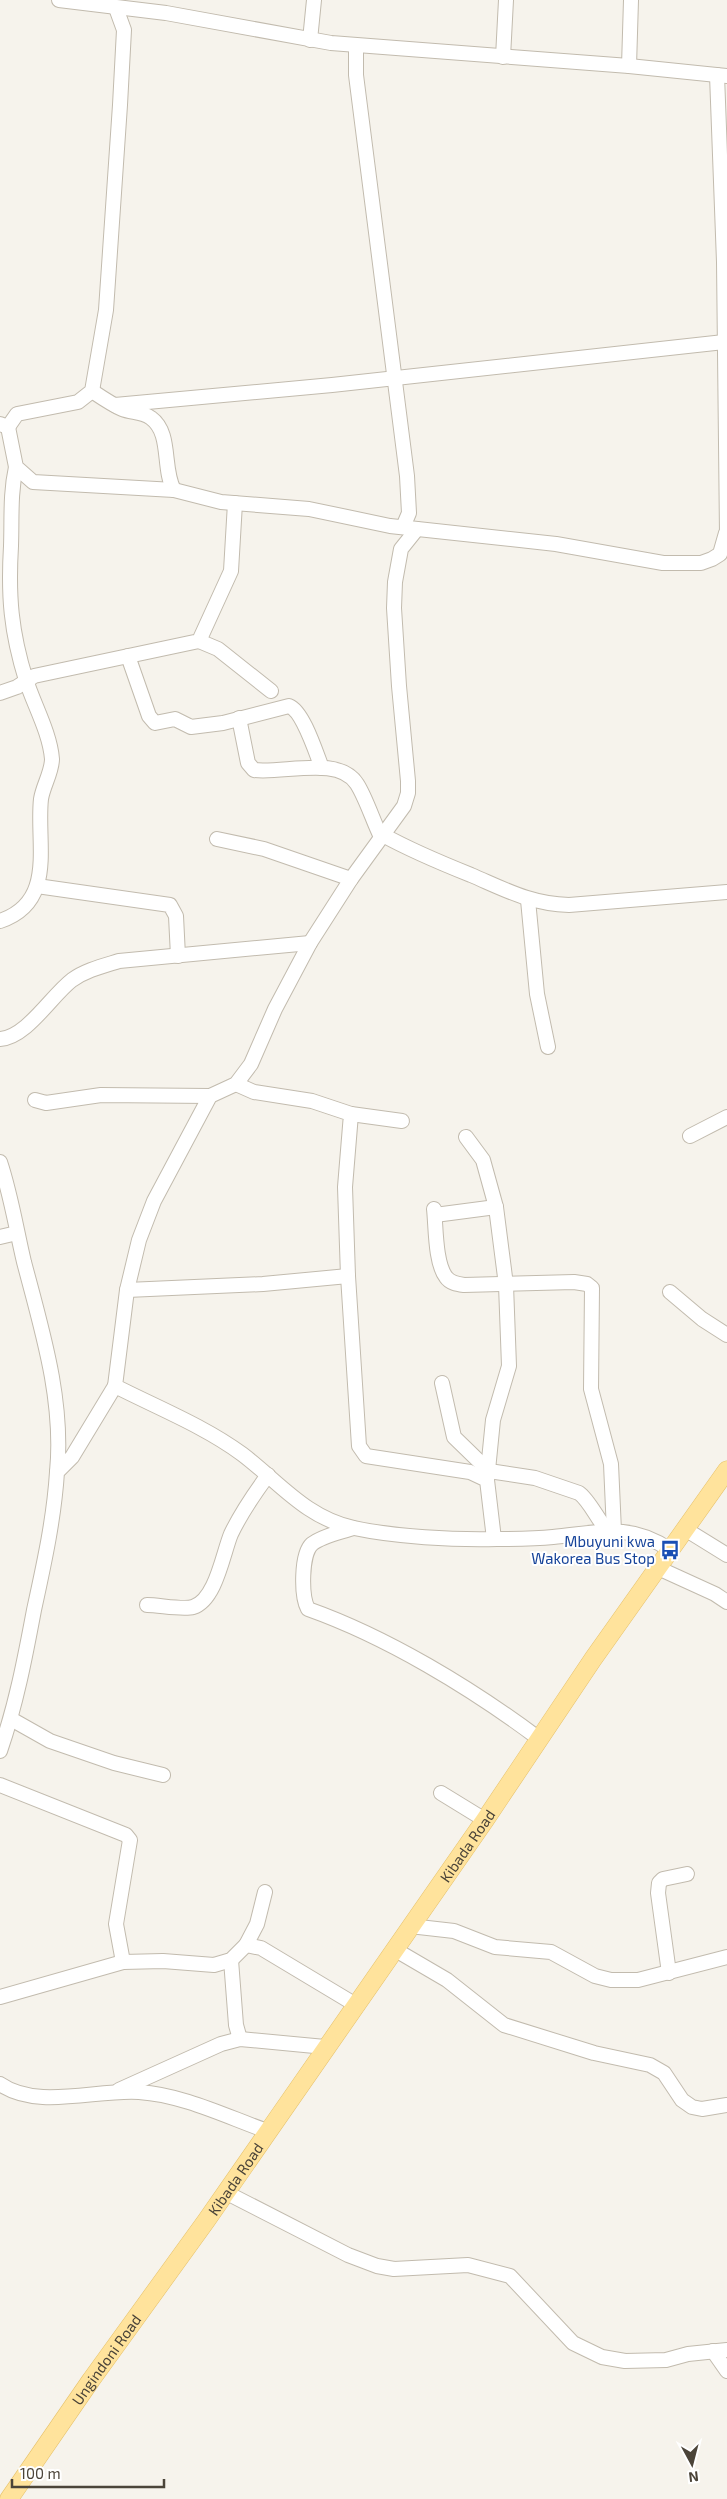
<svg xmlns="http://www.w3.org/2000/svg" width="727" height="2499" font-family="'Exo 2',sans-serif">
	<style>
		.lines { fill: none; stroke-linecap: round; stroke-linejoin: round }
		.minor-casing { stroke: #c2bbae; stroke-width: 16 }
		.major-casing { stroke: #e6c16a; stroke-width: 19 }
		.minor { stroke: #fff; stroke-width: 14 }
		.major { stroke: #ffe39c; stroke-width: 18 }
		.labels { text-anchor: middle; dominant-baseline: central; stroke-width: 4; stroke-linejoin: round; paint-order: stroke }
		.transit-label { font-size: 15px; fill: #164399; stroke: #fff; text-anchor: end }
		.street-label { font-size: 15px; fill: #4b4439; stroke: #fff }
	</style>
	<rect width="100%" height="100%" fill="#f6f3ec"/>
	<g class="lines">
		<defs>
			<g id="minor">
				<path d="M59,0L166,13L331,43L629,66L727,76"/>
				<path d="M310,40L314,0"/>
				<path d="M356,46V75L407,476L409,513L403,527"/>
				<path d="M503,57L506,0"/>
				<path d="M629,66L631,0"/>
				<path d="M717,75L724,262L727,534"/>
				<path d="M92,391C101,397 111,404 122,409C131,413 142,411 151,418C172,433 162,469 174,490"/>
				<path d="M115,405L332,385L724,342"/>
				<path d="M0,424L8,427L16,467L33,482L174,490L221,502L309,509L390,526L556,544L663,563H701L712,559L720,554L726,533"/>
				<path d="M8,427L17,414L78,402L92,391L106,310L120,105L124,30L116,8"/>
				<path d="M417,529L401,549L395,582L394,608L399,686L408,781V793L404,806L351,879L310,943L275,1009L251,1064L236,1084L210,1096L154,1201L139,1240L127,1290L115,1386C156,1407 204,1426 242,1454C278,1481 306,1518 354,1528C396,1537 453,1540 497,1539C515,1539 535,1539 553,1537C597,1533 630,1522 670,1550"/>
				<path d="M199,641L218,649L271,691"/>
				<path d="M128,656L149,716L155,723L175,719L191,727L223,723L289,706C303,711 316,753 322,768"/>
				<path d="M0,693L17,687L34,676L199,641L231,571L235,503"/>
				<path d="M239,718L248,763L254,770C283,774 339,755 357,784C366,798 373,821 381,837"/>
				<path d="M383,835C412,851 441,863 471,875C506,890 531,904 569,905L727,892"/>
				<path d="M217,839L264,849L351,879"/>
				<path d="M37,886L170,905L176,916L178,956"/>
				<path d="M528,900L537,994L548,1047"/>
				<path d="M0,921C57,902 36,843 41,799C43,786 52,772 52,759C50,733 34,705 26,680C11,632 8,596 11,546C12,519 10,494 16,467"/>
				<path d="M0,1039C27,1037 51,996 72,980C86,970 103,966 119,961L310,943"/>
				<path d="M236,1084L254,1092L312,1101L351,1114L345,1187L348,1276L359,1446L366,1456L470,1472L487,1480L494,1539"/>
				<path d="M35,1100L46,1103L101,1095L210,1096"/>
				<path d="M351,1114L402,1121"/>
				<path d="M690,1136L727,1117"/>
				<path d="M466,1137L483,1160L496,1207L506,1285L509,1366L493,1420L487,1480"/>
				<path d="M0,1162C11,1195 16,1228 24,1262C42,1330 64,1401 57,1472"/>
				<path d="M434,1209C436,1226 435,1263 446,1277C450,1283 457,1284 464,1285L574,1282L587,1284L592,1288L591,1389L611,1464L614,1531"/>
				<path d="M435,1215L496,1207"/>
				<path d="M0,1237L17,1233"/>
				<path d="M127,1290L263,1284L348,1276"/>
				<path d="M670,1292L702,1319L727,1335"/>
				<path d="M442,1383L454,1437L489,1471L535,1478L579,1493C589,1500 598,1520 607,1530"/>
				<path d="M353,1528C342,1532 322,1536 312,1544C301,1554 301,1596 308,1609C387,1637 471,1688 538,1738"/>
				<path d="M685,1529L727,1555"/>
				<path d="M658,1568L715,1594L727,1602"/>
				<path d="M147,1605C159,1605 183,1610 193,1607C216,1600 223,1553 231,1534C241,1513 254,1494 268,1475"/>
				<path d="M11,1719L50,1741L114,1763L163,1775"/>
				<path d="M0,1751C16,1705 25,1658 34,1610C44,1564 54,1519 57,1472L72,1457L115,1386"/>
				<path d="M0,1785L126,1835L130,1840L116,1924L123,1962"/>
				<path d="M441,1793L485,1820"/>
				<path d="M410,1926L454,1931L495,1947L551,1952L595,1976L611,1980H638L727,1957"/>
				<path d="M246,1945L257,1924L265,1892"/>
				<path d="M394,1949L447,1980L504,2025L594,2053L650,2065L664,2073L682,2100L692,2107L702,2109L727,2105"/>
				<path d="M231,1960L236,2025L240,2039"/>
				<path d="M669,1973L658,1893L659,1883L663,1879L687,1874"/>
				<path d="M0,1997L123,1962L163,1961L214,1965L231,1960L246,1945L261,1948L356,2005"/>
				<path d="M0,2084C37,2110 96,2089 139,2092C183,2095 225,2116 267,2131"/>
				<path d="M119,2090L221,2044L240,2039L325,2047"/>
				<path d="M225,2192L348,2255L377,2266L394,2269L468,2265L510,2276L573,2343L602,2357L625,2361L666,2360L688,2354L727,2350"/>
				<path d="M713,2351L727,2371"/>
			</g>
			<g id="major">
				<path id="s1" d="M9,2499L91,2380L206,2221L485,1820L593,1659L727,1470"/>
			</g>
		</defs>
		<use href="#minor" class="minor-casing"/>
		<use href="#major" class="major-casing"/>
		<use href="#minor" class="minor"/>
		<use href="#major" class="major"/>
	</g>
	<defs>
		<symbol id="bus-bare" viewBox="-9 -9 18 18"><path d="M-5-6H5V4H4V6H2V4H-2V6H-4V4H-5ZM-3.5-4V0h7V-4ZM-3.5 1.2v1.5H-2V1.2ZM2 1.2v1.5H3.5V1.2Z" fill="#1a4fb4" stroke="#fff" stroke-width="2.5" paint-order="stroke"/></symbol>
	</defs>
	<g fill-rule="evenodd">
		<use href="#bus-bare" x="656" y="1536" width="28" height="28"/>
	</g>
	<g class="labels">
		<g class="transit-label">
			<text x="655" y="1541">Mbuyuni kwa<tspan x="655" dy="17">Wakorea Bus Stop</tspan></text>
		</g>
		<g class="street-label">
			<text stroke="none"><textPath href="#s1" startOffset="798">Kibada Road</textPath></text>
			<text stroke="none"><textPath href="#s1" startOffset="392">Kibada Road</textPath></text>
			<text stroke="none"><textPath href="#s1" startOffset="170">Ungindoni Road</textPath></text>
		</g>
	</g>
	<g transform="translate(692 2464) rotate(173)" stroke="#ffffff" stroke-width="4" paint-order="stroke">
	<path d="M0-4L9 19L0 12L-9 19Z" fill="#4b4439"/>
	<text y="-8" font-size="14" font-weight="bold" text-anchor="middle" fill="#4b4439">N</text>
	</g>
	<path d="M12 2479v8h152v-8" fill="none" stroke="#4b4439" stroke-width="2.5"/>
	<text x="20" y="2479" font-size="15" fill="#4b4439" stroke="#ffffff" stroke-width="4" paint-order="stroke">100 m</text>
</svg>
